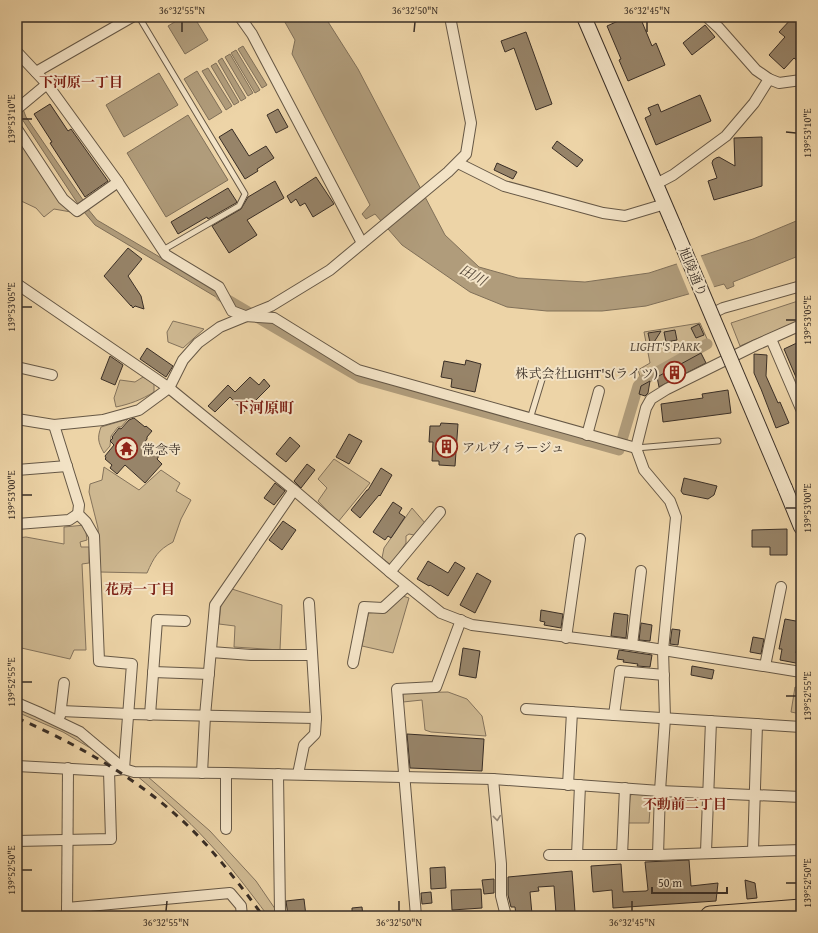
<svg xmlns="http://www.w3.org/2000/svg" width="818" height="933" font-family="'Gentium Book Plus','Noto Serif JP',serif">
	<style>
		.green { fill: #ceb891; stroke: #84735c }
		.water { fill: #b09c7b; stroke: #807059 }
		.pier { fill: #edd4a7 }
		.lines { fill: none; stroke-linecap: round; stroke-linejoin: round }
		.canal { stroke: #b09c7b; stroke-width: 11 }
		.building { fill: #978469; stroke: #392e26 }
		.lane-casing { stroke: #665846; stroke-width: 7 }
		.street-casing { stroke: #665846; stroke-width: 12 }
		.secondary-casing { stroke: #392e26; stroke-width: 16 }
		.highway-casing { stroke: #392e26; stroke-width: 21 }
		.lane { stroke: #f3e3c6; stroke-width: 5 }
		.street { stroke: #f3e3c6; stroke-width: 10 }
		.secondary { stroke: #f3e3c6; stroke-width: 14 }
		.highway { stroke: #edd4a7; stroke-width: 19 }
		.rail { stroke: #392e26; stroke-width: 3; stroke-dasharray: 7 7; stroke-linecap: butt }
		.secondary-bridge-casing { stroke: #392e26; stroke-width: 16; stroke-linecap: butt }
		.secondary-bridge { stroke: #f3e3c6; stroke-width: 14 }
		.oneway { stroke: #968876 }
		.ticks { fill: none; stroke: #392e26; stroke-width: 1.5 }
		.labels { text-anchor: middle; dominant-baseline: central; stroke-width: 4; stroke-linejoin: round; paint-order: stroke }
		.street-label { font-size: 13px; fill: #392e26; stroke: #f3e3c6 }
		.park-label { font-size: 13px; font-style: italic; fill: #574a3b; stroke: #f3e3c6 }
		.poi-label { font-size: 13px; fill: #392e26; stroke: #f3e3c6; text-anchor: start }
		.neighbourhood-label { font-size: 14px; font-weight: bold; fill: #7a1f14; stroke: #f3e3c6 }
		.water-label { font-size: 14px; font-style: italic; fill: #574a3b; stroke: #f3e3c6 }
		.quarter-label { font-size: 15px; font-weight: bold; fill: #7a1f14; stroke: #f3e3c6 }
		.neatline { fill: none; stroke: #392e26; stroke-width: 1.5 }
		.ticks-label { font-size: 10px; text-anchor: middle; fill: #392e26 }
	</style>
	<rect width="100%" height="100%" fill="#edd4a7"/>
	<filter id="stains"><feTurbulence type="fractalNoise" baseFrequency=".005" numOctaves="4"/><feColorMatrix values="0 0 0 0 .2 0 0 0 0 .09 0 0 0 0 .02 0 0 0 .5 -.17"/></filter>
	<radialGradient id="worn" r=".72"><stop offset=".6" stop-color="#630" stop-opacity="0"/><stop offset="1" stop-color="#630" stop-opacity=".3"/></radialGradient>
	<g class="green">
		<path d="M17,136L71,212L54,209L44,217L36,208L17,199Z"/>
		<path d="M801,300V320L740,346L731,323Z"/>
		<path d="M173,321L204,329L183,348L168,342L167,332Z"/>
		<path d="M700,323L708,341L641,379L638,370L650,363L644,332Z"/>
		<path d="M143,377L154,383V392C141,400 130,404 116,407L114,398L120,380L135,382Z"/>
		<path d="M128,419L121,427H118L111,436L110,446L104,453C98,442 97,438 101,427Z"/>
		<path d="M334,459L370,483L338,522L318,501L327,488L318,479Z"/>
		<path d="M104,467L139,490L161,470L180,483L176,491L191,500L181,519L173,542C158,550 154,557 147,573L100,572L98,528L89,492L90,484L102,480Z"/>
		<path d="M412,508L425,523L414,535L409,534L406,536V543L391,565L382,558L384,548Z"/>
		<path d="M85,525L87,540L80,542L81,547H89V563L82,564L86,650H74L70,659L17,647V538L26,537L64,544V527Z"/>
		<path d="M232,589L282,605L280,650L234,647L235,626L219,624L221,604Z"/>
		<path d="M403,596L409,598L393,653L362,646L369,610L387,612Z"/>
		<path d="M795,687L801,688V714L791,712Z"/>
		<path d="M448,692L467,699L482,716L486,736L431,732L425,730L422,700L403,702V693Z"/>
		<path d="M17,706L79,736L104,756L63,732L17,712Z"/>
		<path d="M136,775L147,776L210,831L256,881L280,916H268C249,891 230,865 208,842C186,818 161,796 136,775Z"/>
		<path d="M632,793L651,795L649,823H628L630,797Z"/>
	</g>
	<g class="water">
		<path d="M183,17H194L208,40L185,54L168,26Z"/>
		<path d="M282,17H325L358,69L445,235L479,267L518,278L585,282L649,273L753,239L801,219V255L733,282L734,286L727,289L724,284L646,306L602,311H547L507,307L470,292L402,245L375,214L366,219L362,214L370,205L292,54L295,40Z"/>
		<path d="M243,46L267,85L262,88L238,49Z"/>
		<path d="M236,50L260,90L255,93L231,53Z"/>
		<path d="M230,54L253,93L248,96L225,57Z"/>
		<path d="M222,58L246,98L241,101L218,61Z"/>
		<path d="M216,63L239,102L234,105L211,66Z"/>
		<path d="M208,68L232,106L226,110L202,71Z"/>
		<path d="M197,71L222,112L209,120L184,79Z"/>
		<path d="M159,73L178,105L124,137L106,105Z"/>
		<path d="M23,109L26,117L83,200L78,204L22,119L17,113Z"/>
		<path d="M188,115L228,180L166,217L127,153Z"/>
		<path d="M88,209L97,220L219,292L221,300L95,225L84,212Z"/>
	</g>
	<path class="pier" d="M700,254L715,289L690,296L676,262Z"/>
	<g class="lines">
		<path class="canal" d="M221,296L361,378L619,450L638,386L643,380L707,344"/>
	</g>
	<g class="building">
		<path d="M627,17H640L652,46L656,43L665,65L628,81L619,60L621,59L607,26Z"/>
		<path d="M793,17H801V64L794,58L784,69L769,55L785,37L779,32Z"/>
		<path d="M705,25L715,37L692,55L683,43Z"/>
		<path d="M526,32L552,104L536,110L514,48L505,52L501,41Z"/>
		<path d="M700,95L711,121L656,145L645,118L651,115L648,108L658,104L661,112Z"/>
		<path d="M50,104L68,131L71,129L108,181L85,197L50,143L52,142L34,114Z"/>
		<path d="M278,109L288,127L276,133L267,115Z"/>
		<path d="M232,129L249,156L266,146L274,158L257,169L258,171L245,179L219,137Z"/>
		<path d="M762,137V186L714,200L708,181L717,178L712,163L713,160L716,158L719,157L735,166L734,138Z"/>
		<path d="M557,141L583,160L577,167L552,148Z"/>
		<path d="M497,163L517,172L513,179L494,170Z"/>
		<path d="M316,177L334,204L313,217L305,203L300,206L296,199L291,203L287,196Z"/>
		<path d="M275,181L284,198L247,220L257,235L229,253L212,226L241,209L248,197Z"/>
		<path d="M228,188L237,202L236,203L208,219L207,217L178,234L171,222Z"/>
		<path d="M128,248L142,259L128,276L141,296L144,309L135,306L133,308L131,305V306L104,276Z"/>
		<path d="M699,324L704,335L696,338L691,328Z"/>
		<path d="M675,330L677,340L666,342L664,332Z"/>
		<path d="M661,331L651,347L648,333Z"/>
		<path d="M801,341V389L784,349Z"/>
		<path d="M147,348L173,366L166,377L140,359Z"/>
		<path d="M701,353L706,363L659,387L657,377Z"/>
		<path d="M754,354L767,355L766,376L778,403L780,402L789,423L776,428L761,389L760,387L754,373Z"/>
		<path d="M110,356L123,365L115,385L101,379Z"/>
		<path d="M466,360L481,364L475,392L451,387L452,379L441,377L444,361L465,365Z"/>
		<path d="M250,377L259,385L264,379L270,386L244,412L230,397L215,412L208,406L228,385L235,392Z"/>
		<path d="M650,381L648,393L645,396L639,394L641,386Z"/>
		<path d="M728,390L731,413L663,422L661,404L703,398L702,394Z"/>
		<path d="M134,418L145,427L146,426L152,431L147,437V439L144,443L159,456L157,459L162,464L145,483L125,465L117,474L110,468L112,465L105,459L106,458L105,456L114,445L110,441L113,438L112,437L119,428L121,429L129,420Z"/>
		<path d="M441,423L458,424L455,466L439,465V461H432L433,442H429L430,426H440Z"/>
		<path d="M349,434L362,441L349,464L336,457Z"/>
		<path d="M290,437L300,446L286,462L276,454Z"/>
		<path d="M307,464L315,470L301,488L294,481Z"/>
		<path d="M381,468L392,475L380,496L379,495L360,518L351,510L367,490H368Z"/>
		<path d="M684,478L717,486L714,495L708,499L683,494L681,491Z"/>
		<path d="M275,483L285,491L274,505L264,498Z"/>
		<path d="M393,502L402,508L399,513L405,517L391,538L388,536L385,540L373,532Z"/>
		<path d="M283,521L296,530L282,550L269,540Z"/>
		<path d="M787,529V555H770V547H752V530Z"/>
		<path d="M428,561L448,573L455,562L465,568L448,596L430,585L429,586L417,579Z"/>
		<path d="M477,573L491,581L475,613L460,605Z"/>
		<path d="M541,610L563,614L561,628L544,625L545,622L540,621Z"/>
		<path d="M614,613L628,615L626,638L611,636Z"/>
		<path d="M785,619L801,622L796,653L801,655V664L780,660L782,649H779Z"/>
		<path d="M641,623L652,625L650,641L639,640Z"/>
		<path d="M672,629L680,630L678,645L670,644Z"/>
		<path d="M753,637L764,639L761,654L750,652Z"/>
		<path d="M463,648L480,651L476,678L459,675Z"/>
		<path d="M619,650L652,655L650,667L637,666L638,664L623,662L624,660L617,659Z"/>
		<path d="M692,666L714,670L712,679L691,675Z"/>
		<path d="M407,734L484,739L482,771L410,768Z"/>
		<path d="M689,860L691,886L718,883L716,901L613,908L612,890L593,892L591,866L621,864L623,892L646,891L648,890L645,862Z"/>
		<path d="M445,867L446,888L431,889L430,868Z"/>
		<path d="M572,871L575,912L556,914L554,886L538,887L539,891L530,892L532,914L516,915L515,907H511L508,895V877Z"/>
		<path d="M494,879V893L484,894L482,880Z"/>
		<path d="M745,880L755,883L757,898L747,899Z"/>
		<path d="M481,889L482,908L452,910L451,890Z"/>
		<path d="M431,892L432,903L422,904L421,893Z"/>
		<path d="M304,899L306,916H288L286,901Z"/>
		<path d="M362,907L363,916H352V908Z"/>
	</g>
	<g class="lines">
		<defs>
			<g id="lane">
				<path d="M139,17L245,194L239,206L163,250"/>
				<path d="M530,419L544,373"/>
				<path d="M636,448L718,441"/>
			</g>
			<g id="street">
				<path d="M240,17L252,34L362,243"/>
				<path d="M707,17L719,28L756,70L769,79L779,83L801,80"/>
				<path d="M17,52L47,84L118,182L166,255L219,287L232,311L245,316L274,318L358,370L636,448"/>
				<path d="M36,72L132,17"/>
				<path d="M17,109L47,84"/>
				<path d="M17,129L63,199L77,211L118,182"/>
				<path d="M458,163L504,186L603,213L625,216L665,204"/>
				<path d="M656,184L673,175L726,136L754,103L769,79"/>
				<path d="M17,284L169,388L294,490L390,572L441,613L472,625L632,645L801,672"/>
				<path d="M711,314L723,308L801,286"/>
				<path d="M771,339L801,409"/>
				<path d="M17,367L52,375"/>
				<path d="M17,419L54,425L103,420L139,410L169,388L183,360L198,343L220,327L271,306L330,270L448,172L466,154L471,123L450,17"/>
				<path d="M54,425L79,505L78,514L86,522L94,536L99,661L132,664L124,769"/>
				<path d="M587,435L599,391"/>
				<path d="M17,470L67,466"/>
				<path d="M17,524L69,520L78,514"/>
				<path d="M390,572L440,512"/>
				<path d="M566,638L580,539"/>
				<path d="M632,645L641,571"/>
				<path d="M211,652L251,655H312"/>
				<path d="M353,663L364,607L383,608L407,586"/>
				<path d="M765,666L781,587"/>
				<path d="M153,672L209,674"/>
				<path d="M17,703L38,712L80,732L124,769"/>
				<path d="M526,709L614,715L620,671L664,675"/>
				<path d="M61,711L129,714L316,718"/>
				<path d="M150,715L157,620L185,621"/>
				<path d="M614,715L801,727"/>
				<path d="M60,716L64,683"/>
				<path d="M17,766L109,771L124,769L134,772L226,773L493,779L660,791L801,797"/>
				<path d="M202,773L205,716L215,605L294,490"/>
				<path d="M278,774L280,912L282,916"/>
				<path d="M298,774L304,745L315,734L316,718L309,603"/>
				<path d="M493,779L501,864V896L506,916"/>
				<path d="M568,785L572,712"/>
				<path d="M226,829V773"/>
				<path d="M17,841L111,839L109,771"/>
				<path d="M753,851L757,724"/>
				<path d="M706,852L711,721"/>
				<path d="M549,855H577L580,785"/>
				<path d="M577,855H658L801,850"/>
				<path d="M622,855L625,788"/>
				<path d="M658,855L660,791L665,718L663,650L676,517L670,501L644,470L636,448L646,408L651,399L667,389L756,345L801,325"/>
				<path d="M67,908L230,893L241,906L242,916"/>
				<path d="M67,916L68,768"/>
				<path d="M416,916L397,689L436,687L461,620"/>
			</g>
			<g id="secondary">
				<path d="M584,17L674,226"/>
				<path d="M785,488L801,527"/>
			</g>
			<path id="highway" d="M710,916L801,909"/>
		</defs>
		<use href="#lane" class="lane-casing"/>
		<use href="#street" class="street-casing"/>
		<use href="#secondary" class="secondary-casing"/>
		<use href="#highway" class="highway-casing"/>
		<use href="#lane" class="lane"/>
		<use href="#street" class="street"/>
		<use href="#secondary" class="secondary"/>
		<use href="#highway" class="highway"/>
		<path class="rail" d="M17,718C84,747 151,786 202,840C224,864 244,890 263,916"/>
		<defs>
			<path id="secondary-bridge" d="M674,226L785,488"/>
		</defs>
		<use href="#secondary-bridge" class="secondary-bridge-casing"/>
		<use href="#secondary-bridge" class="secondary-bridge"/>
	</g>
	<defs><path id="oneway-chevron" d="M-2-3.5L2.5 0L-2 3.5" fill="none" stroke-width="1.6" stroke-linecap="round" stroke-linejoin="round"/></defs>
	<use class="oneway" href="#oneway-chevron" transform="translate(497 818) rotate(84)"/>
	<path class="ticks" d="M182,32V22M414,32L415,22M647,32V22M22,119H32M786,132L796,133M22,307H32M786,320H796M22,495H32M786,508H796M22,682H32M786,696H796M22,870H32M786,883H796M166,911L167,901M399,911V901M632,911V901"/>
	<defs>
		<symbol id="building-ring" viewBox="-11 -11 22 22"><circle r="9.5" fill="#f3e3c6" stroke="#8f2418" stroke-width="1.5"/><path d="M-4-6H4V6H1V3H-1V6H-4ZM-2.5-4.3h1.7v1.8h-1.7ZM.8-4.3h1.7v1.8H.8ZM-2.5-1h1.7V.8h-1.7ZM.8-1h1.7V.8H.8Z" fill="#8f2418"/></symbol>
		<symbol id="temple-ring" viewBox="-11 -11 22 22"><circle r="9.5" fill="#f3e3c6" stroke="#8f2418" stroke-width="1.5"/><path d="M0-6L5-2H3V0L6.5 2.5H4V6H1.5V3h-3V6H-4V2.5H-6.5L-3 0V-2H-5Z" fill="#8f2418"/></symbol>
	</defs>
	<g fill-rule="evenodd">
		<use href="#building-ring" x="662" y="360" width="25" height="25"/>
		<use href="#building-ring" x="434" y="434" width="25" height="25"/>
		<use href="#temple-ring" x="114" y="436" width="25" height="25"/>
	</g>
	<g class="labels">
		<g class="street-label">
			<text transform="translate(693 272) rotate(67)">旭陵通り</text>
		</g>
		<g class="park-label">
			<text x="665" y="346">LIGHT'S PARK</text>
		</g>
		<g class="poi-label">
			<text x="658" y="373" text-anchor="end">株式会社LIGHT'S(ライツ)</text>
			<text x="462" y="447">アルヴィラージュ</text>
			<text x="142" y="449">常念寺</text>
		</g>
		<g class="neighbourhood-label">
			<text x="81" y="82">下河原一丁目</text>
			<text x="140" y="589">花房一丁目</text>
			<text x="685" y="804">不動前二丁目</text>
		</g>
		<g class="water-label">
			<text transform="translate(473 275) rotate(29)">田川</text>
		</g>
		<g class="quarter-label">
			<text x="264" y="407">下河原町</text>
		</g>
	</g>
	<rect width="818" height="933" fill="none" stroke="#edd4a7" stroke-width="44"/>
	<path d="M652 887v6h75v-6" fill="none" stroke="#392e26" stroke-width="2"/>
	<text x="658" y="887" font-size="12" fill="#392e26" stroke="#f3e3c6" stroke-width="3" paint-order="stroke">50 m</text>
	<rect x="22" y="22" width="774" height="889" class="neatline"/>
	<g class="ticks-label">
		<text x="182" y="14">36°32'55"N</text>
		<text x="415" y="14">36°32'50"N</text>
		<text x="647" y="14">36°32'45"N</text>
		<text transform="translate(11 119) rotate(-90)" y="4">139°53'10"E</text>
		<text transform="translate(807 133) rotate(-90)" y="4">139°53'10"E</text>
		<text transform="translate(11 307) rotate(-90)" y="4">139°53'05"E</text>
		<text transform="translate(807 320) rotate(-90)" y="4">139°53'05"E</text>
		<text transform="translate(11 495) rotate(-90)" y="4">139°53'00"E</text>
		<text transform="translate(807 508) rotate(-90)" y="4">139°53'00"E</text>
		<text transform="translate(11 682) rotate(-90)" y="4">139°52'55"E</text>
		<text transform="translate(807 696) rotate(-90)" y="4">139°52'55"E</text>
		<text transform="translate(11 870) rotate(-90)" y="4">139°52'50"E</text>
		<text transform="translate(807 883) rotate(-90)" y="4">139°52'50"E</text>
		<text x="166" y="926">36°32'55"N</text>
		<text x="399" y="926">36°32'50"N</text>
		<text x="632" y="926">36°32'45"N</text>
	</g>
	<rect width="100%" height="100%" filter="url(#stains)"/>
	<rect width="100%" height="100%" fill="url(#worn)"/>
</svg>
